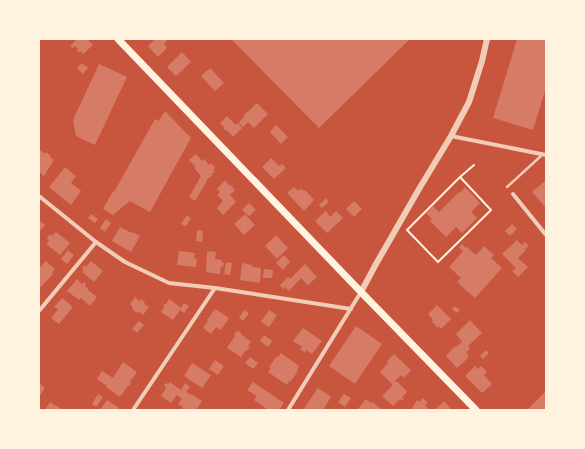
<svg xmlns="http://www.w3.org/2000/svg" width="585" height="449" font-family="Signika,sans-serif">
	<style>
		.building { fill: #d67c66 }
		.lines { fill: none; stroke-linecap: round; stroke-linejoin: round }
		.path { stroke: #fff3e0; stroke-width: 2 }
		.service { stroke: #f1ccb7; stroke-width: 2.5 }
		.minor { stroke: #f1ccb7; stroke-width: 4 }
		.tertiary { stroke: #f1ccb7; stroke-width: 6 }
		.secondary { stroke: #fff3e0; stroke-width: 7 }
	</style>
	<rect width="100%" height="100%" fill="#c8553d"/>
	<g class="building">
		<path d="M77,39H87L93,45L83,54L80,51L79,53L77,50L78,49L75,46L73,48L70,46Z"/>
		<path d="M155,39H166L167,40L164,44L167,48L158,57L148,46Z"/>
		<path d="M231,39H410L319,128Z"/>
		<path d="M517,39H546V88L533,130L493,118Z"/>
		<path d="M182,52L191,62L176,76L167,67Z"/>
		<path d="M82,63L88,68L83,74L77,68Z"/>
		<path d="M99,64L127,77L95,145L76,136L73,120Z"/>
		<path d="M210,68L224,83L215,91L201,76Z"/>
		<path d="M257,103L268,114L254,128L248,122L243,127L239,122L244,117L243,116Z"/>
		<path d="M165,111L191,138L150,212L130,201L113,215L103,209L113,191L114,192L155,119L159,121Z"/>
		<path d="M227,116L236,125L238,123L242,128L233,137L227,130L226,131L223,128L224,127L220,123Z"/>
		<path d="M276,125L288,137L281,144L270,132Z"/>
		<path d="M40,150L45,154L46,152L51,156L50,157L54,160L44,176L39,172V152Z"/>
		<path d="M196,154L202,161L204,159L209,165L211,163L215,168L213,170L215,172L211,174L213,175L206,180L207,181L195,201L189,197L200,178V177L201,176L194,168L196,167L189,160Z"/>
		<path d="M271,158L279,166L282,164L286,168L274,179L262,167Z"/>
		<path d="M65,167L76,176L71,183L81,191L71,205L49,187Z"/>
		<path d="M225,180L230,186L232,185L233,186L232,187L235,190L230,195L236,202L223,215L217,208L223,201L217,195L220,192L217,189Z"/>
		<path d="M546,180V208L532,192Z"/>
		<path d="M294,187L298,191L300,189L306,191L314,200L304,211L287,193Z"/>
		<path d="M465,187L480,203L471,212L477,218L462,233L456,227L446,237L430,221L432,219L426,213L433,206L439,212L459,192L460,193Z"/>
		<path d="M326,198L329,202L322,208L319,205Z"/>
		<path d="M354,201L362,209L354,217L346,209Z"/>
		<path d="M249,203L256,210L249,216L242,210Z"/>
		<path d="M326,211L330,217L336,211L343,218L327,233L315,221Z"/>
		<path d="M91,214L98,219L95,223L88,218Z"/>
		<path d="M245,214L255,225L244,235L234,224Z"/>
		<path d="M187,215L191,218L186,226L181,224Z"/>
		<path d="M106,219L111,223L105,232L100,228Z"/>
		<path d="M39,220L45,225L39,232Z"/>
		<path d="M512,224L517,229L510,236L505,231Z"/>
		<path d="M120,227L132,233V232L140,236L131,252L112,241Z"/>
		<path d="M197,230L203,231L202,242L196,241Z"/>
		<path d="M56,232L70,243L60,255L46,244L49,241L47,239L49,235H51L52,236Z"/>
		<path d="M276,235L288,248L277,259L265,246Z"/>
		<path d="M517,240L522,245L525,242L529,246L525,249L526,250L518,258L528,267L518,277L512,271L516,268L502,254Z"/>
		<path d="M462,244L466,248L467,247L476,255L484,246L494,255L491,258L502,268L475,298L457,282L461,278L449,267L463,251L459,247Z"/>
		<path d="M68,250L74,255L67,264L61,259Z"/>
		<path d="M179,251L195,253L194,258L197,259L196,267L177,265Z"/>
		<path d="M207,251L216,252L215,259L222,260L221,262L224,263L223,267L221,266L220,274L206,272Z"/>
		<path d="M284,255L290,262L283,270L276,263Z"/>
		<path d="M46,261L55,269L52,273L53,274L41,287L39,285V268Z"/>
		<path d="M91,261L103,271L94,282L82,272L84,270L82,268L84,265L86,267Z"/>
		<path d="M226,262L232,263L230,275L224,274Z"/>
		<path d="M242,263L252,265V267L261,268L260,283L240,280Z"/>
		<path d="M305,264L312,271H311L317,277L308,285L301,278L289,291L285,287L283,289L280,285L288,277L290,279Z"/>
		<path d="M264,269L273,270L272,278H263Z"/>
		<path d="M77,279L82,284L84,282L86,284L85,286L88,289V290L97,297L90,306L81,298L79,300L67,291Z"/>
		<path d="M135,297L140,301L141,299L145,302L144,304L149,307L143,315L138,311L137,313L132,309L133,307L130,304Z"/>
		<path d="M62,298L73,307L59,324L51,318L58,309L54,307Z"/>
		<path d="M169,299L181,308L184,303L189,306L184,313L180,310L173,320L161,312L164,307V304H166Z"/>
		<path d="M437,305L451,319L441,329L439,326L438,328L432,322L433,320L428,314Z"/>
		<path d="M455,306L460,310L457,313L452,309Z"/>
		<path d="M215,309L229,318L221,330L216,327L211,334L203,328L208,321L207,320Z"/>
		<path d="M244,310L249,313L243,321L239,318Z"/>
		<path d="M269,310L277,315L269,327L261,322Z"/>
		<path d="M470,320L482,333L468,346L470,349L466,353L469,356L467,358V359L457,368L446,356L455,346L456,347L462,342L456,334Z"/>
		<path d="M139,321L144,325L137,333L132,329Z"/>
		<path d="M356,326L382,344L355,384L329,366Z"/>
		<path d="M303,328L322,341L312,354L306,350L305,353L300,349L302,347L293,341Z"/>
		<path d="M239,331L241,333L242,335L251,342L248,346L250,347L247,351L246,350L241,357L227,348L235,336L234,334L236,332Z"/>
		<path d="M264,335L272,341L268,347L260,341Z"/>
		<path d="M486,350L489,353L483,359L480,356Z"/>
		<path d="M281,353L299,366L297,370L298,371L291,381H289L287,385L268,372L271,368L269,367L277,356L278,357Z"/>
		<path d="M394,354L411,370L404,378L401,375L395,381L396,382L397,381L407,392L402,397L404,399L401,401L400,399L393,406L382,396L393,385L380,372L388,363L387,361Z"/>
		<path d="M250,357L258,363L253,369L245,363Z"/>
		<path d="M215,360L224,366L218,375L209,369Z"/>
		<path d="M123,362L137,372L130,382L131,383L129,386H128L120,397L106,387L107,386L97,379L102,371L113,378Z"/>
		<path d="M192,363L211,375L202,388L184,376Z"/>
		<path d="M475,366L478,369L481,366L487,372L484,375L492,384L482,393L465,376Z"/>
		<path d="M170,382L181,390L185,383L190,387L186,392L191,395V394L202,401L196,410H185L182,408L183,407L178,404L182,399L177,395L171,403L161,396L166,388L164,385L165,384L168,383L169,384Z"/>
		<path d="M253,382L284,403L279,410H268L254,400L257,396L247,390Z"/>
		<path d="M39,383L45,388L39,397Z"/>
		<path d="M318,388L331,397L323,410H303Z"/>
		<path d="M546,391V410H527Z"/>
		<path d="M98,394L103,397L96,407L92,404Z"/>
		<path d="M344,394L351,398L345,407L338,402Z"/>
		<path d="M422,398L428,402L425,406L428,408L426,410H411L417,400L420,402Z"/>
		<path d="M366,399L371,403L372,402L383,410H357Z"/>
		<path d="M107,400L119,408L117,410H100Z"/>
		<path d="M444,401L452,410H435Z"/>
		<path d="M50,402L63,410H45Z"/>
	</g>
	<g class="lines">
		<path class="path" d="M460,177L491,210L438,262L407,230L460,177L474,165"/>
		<path class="service" d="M507,187L542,155"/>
		<g class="minor">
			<path d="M451,136L546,155"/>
			<path d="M513,194L546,235"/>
			<path d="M39,196L96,242L125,262L169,283L215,288L351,309"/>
			<path d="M39,311L96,242"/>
			<path d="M133,410L215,288"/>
			<path d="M288,410L361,292"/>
		</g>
		<path class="tertiary" d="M361,292L376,264L419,189L451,136L469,102L482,61L487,39"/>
		<path class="secondary" d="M118,39L361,292L476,410"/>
	</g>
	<rect width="585" height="449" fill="none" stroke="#fff3e0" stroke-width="80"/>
</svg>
